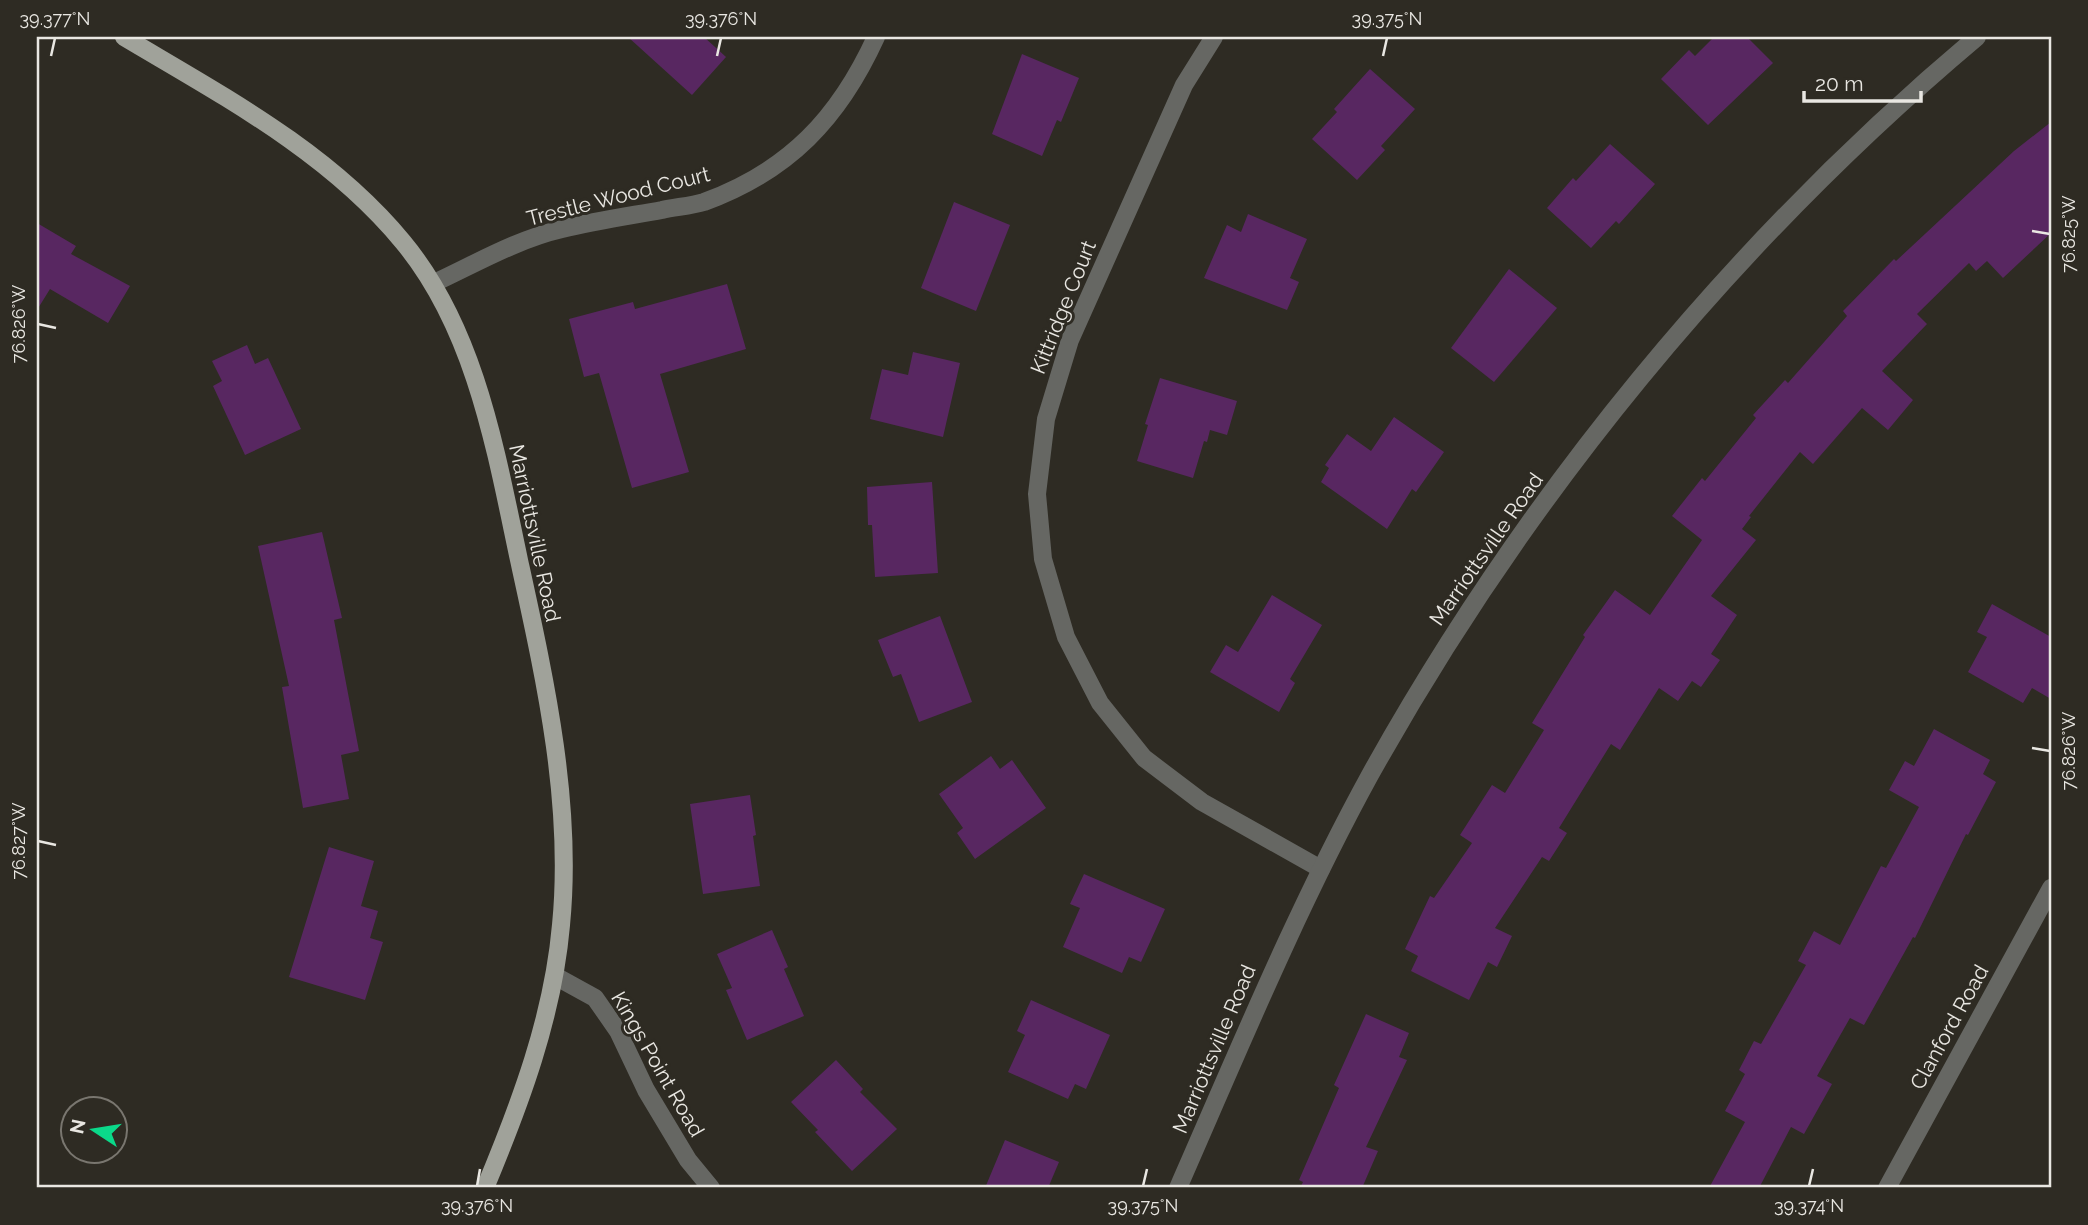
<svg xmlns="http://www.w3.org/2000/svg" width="2088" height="1225" font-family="Raleway,sans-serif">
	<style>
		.building { fill: #582761 }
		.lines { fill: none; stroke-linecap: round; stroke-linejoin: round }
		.minor { stroke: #666763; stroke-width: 18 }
		.major { stroke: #a0a29a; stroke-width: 18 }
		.ticks { fill: none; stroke: #e9e7e2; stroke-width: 2.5 }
		.labels { text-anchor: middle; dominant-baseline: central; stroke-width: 6; stroke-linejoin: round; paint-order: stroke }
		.street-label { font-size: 21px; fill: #e9e7e2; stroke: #2e2b23 }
		.neatline { fill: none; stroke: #e9e7e2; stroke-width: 2.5 }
		.ticks-label { font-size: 18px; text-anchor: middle; fill: #e9e7e2 }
	</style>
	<rect width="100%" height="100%" fill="#2e2b23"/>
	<g class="building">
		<path d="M628,37H704L726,57L692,95Z"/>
		<path d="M1714,37H1747L1773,63L1708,125L1661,79L1689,50L1695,56Z"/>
		<path d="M1022,54L1079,78L1061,122L1057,120L1042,156L992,134Z"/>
		<path d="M1370,69L1415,109L1381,146L1385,150L1357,180L1312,139L1337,112L1334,109Z"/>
		<path d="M2051,122V233L2003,278L1987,261L1976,271L1969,263L1917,314L1927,324L1882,371L1913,400L1888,430L1862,408L1813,464L1800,452L1749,516L1751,517L1742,529L1756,540L1711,596L1737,615L1711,654L1720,660L1701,687L1692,681L1678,701L1659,688L1620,750L1611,744L1559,828L1567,833L1549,861L1542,857L1495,928L1512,936L1497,967L1488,962L1469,1000L1411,971L1418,956L1405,949L1430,896L1434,898L1472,843L1460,835L1492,785L1505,793L1544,730L1532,723L1585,637L1583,635L1615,590L1650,615L1702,540L1672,516L1702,478L1705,481L1756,418L1753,415L1785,380L1788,383L1847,316L1843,311L1894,259L1896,261L2014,151Z"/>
		<path d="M1610,144L1655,184L1619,224L1616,221L1591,248L1547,208L1573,178L1576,181Z"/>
		<path d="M954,202L1010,225L976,311L921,288Z"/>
		<path d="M1248,214L1307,239L1290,278L1299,282L1287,310L1204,278L1227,225L1241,232Z"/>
		<path d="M37,223L76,246L71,254L130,286L108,323L50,289L37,310Z"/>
		<path d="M1509,269L1557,308L1494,382L1451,348Z"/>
		<path d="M727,284L746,349L660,374L689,472L632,488L599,373L584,377L569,319L633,302L635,309Z"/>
		<path d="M247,345L255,364L268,358L301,429L245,455L213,386L222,381L212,361Z"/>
		<path d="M913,352L960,363L943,437L870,419L882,369L908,375Z"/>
		<path d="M1160,378L1237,401L1227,435L1210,430L1207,442L1204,441L1193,478L1137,461L1148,425L1145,424Z"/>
		<path d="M1394,417L1444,452L1416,492L1412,489L1387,529L1321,482L1329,468L1325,465L1347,434L1371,451Z"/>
		<path d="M932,482L938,573L875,577L872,525H868L867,487Z"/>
		<path d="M322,532L342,618L334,620L359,751L341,755L349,799L303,808L282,687L289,686L258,546Z"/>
		<path d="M1272,595L1322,625L1290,679L1295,683L1279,712L1210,672L1226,645L1238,652Z"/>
		<path d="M1992,604L2051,637V699L2032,688L2023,703L1968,672L1987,637L1977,632Z"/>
		<path d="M940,616L972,702L919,722L901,674L893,677L878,640Z"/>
		<path d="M1934,729L1990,760L1983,774L1996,782L1968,835L1966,834L1915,938L1913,937L1864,1025L1850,1018L1817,1076L1832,1084L1804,1134L1791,1127L1759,1188H1709L1745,1122L1725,1111L1745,1074L1739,1070L1754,1041L1761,1044L1806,965L1798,961L1814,931L1840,945L1881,866L1886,868L1919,807L1889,790L1905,761L1914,766Z"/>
		<path d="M991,756L1000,769L1012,760L1046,808L975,859L957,833L963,828L939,794Z"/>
		<path d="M750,795L756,835L753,836L760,886L703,894L690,804Z"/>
		<path d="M329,847L374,861L361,906L378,911L370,938L383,942L365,1000L289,977Z"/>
		<path d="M1084,874L1165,909L1141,962L1129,957L1122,973L1063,947L1080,908L1070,904Z"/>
		<path d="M772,930L788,967L784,969L804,1016L747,1040L726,990L732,988L717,954Z"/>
		<path d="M1031,1000L1110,1035L1086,1089L1075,1084L1068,1099L1008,1072L1025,1035L1017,1031Z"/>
		<path d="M1366,1014L1409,1033L1399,1057L1407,1060L1366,1147L1378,1151L1362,1188H1300L1303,1182L1299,1180L1339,1088L1334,1085Z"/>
		<path d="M836,1060L863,1089L860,1092L897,1129L852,1171L815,1132L818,1130L791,1102Z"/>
		<path d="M1005,1140L1059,1162L1048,1188H985Z"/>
	</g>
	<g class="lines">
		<g class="minor">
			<path d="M1214,37L1184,85L1070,340L1046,419L1037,494L1043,559L1066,637L1100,703L1144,758L1202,802L1321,869"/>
			<path d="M434,283C475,264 518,239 562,229C595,221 629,216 662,210C675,207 691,206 704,202C789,171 839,118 876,37"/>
			<path d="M555,976L595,998L618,1031L646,1090L688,1160L711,1188"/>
			<path d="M1178,1188C1239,1049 1297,908 1370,775C1526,495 1732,243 1977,37"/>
			<path d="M1887,1188L2051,888"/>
		</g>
		<path class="major" d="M124,37C223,96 329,152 403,242C476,330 496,452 519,560C545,679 573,803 561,925C553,1017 520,1104 485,1188"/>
	</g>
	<path class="ticks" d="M51,56L55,38M717,56L721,38M1383,56L1387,38M2032,231L2050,234M38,324L56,328M2032,748L2050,751M38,841L56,845M477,1186L480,1169M1143,1186L1147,1169M1809,1186L1813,1169"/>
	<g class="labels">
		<g class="street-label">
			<text transform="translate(618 196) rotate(-14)">Trestle Wood Court</text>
			<text transform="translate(1063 307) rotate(-68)">Kittridge Court</text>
			<text transform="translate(535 533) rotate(78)">Marriottsville Road</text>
			<text transform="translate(1486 549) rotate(-55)">Marriottsville Road</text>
			<text transform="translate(1949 1027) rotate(-61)">Clanford Road</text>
			<text transform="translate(1214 1049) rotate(-67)">Marriottsville Road</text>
			<text transform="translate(658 1064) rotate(60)">Kings Point Road</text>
		</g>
	</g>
	<rect width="2088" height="1225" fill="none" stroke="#2e2b23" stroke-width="77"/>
	<g transform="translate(94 1130) rotate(282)"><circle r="33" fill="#2e2b23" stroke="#79766f" stroke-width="2"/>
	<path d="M0-5L12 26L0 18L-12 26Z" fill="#0bd98a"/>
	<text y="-10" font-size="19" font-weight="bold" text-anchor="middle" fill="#e9e7e2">N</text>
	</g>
	<path d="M1804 91v10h117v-10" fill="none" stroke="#e9e7e2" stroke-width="3.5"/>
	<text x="1815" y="91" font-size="21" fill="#e9e7e2" stroke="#2e2b23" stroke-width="5" paint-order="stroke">20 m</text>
	<rect x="38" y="38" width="2012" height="1148" class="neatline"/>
	<g class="ticks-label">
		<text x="55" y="25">39.377°N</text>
		<text x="721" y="25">39.376°N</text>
		<text x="1387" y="25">39.375°N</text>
		<text transform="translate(2069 234) rotate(-90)" y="6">76.825°W</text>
		<text transform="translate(19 324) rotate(-90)" y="6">76.826°W</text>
		<text transform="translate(2069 751) rotate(-90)" y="6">76.826°W</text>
		<text transform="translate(19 841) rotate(-90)" y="6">76.827°W</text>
		<text x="477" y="1212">39.376°N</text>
		<text x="1143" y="1212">39.375°N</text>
		<text x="1809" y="1212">39.374°N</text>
	</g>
</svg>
